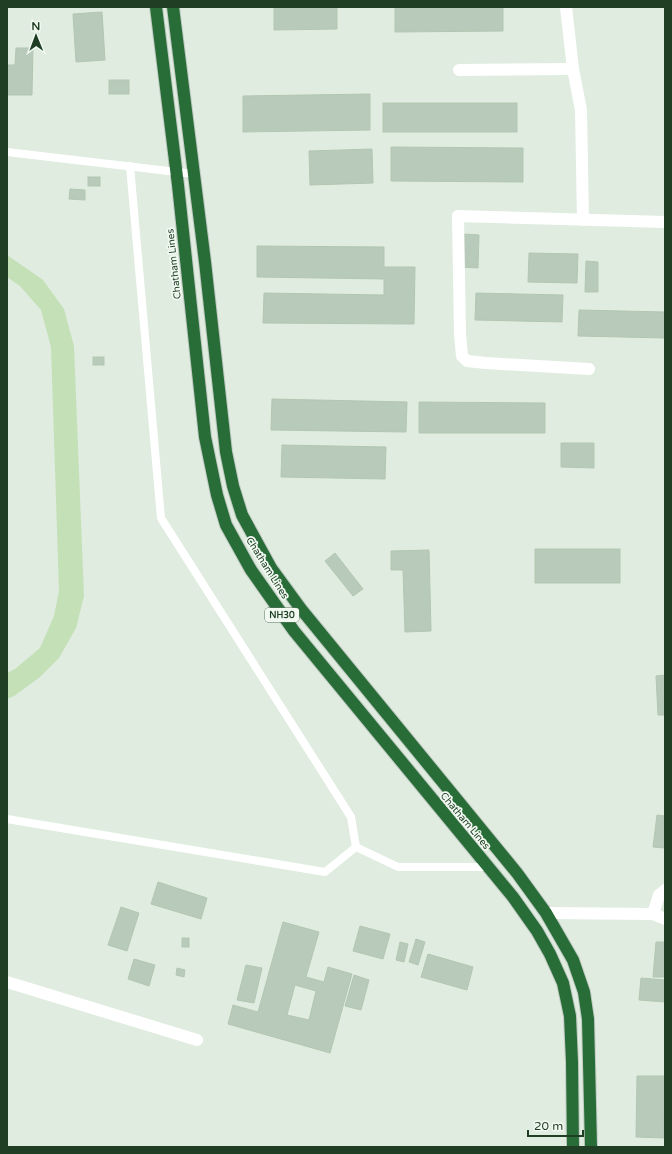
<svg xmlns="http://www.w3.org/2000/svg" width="672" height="1154" font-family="'Varela Round',sans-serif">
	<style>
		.green { fill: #c3e0b7 }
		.building { fill: #b8cab9; stroke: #b2c7b2; fill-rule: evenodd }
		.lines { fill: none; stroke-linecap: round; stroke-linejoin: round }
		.highway-casing { stroke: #c0c9c2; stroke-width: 14 }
		.lane { stroke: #fff; stroke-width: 8 }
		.street { stroke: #fff; stroke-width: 12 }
		.highway { stroke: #286d38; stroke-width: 12 }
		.labels { text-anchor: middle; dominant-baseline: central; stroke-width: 3.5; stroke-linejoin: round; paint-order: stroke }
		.shield { fill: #f1f9f1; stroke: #5e7662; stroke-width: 1 }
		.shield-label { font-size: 9px; font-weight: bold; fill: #1f3e24 }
		.street-label { font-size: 10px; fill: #1f3e24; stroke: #f1f9f1 }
	</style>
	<rect width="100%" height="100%" fill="#e0ece0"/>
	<path class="green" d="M7,255L43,280L64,309L74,346L84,596L76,628L59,658L40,677L14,696L7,699V673L15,669L40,648L54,616L59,591L51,347L41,310L20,286L7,277Z"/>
	<g class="building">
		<path d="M274,7H337V29L274,30Z"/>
		<path d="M395,7H503V31L395,32Z"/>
		<path d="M102,12L105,60L76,62L73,14Z"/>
		<path d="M16,48H33L32,95H7V65H15Z"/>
		<rect x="109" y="80" width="20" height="14"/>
		<path d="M370,94V130L243,132V96Z"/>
		<rect x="383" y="103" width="134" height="29"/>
		<path d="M391,147L523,148V182L391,181Z"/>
		<path d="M372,149L373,183L310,185L309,151Z"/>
		<rect x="88" y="177" width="12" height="9"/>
		<path d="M70,189L85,190V200L69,199Z"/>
		<path d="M462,234L479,235L478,268L462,267Z"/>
		<path d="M257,246L384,247V267H415L414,324L263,323L264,293L384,295V279L257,277Z"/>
		<path d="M529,253L578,254L577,283L528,282Z"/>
		<path d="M586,261L598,262V292H585Z"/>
		<path d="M476,293L563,295L562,322L475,320Z"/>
		<path d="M579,310L665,312V338L578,336Z"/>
		<rect x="93" y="357" width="11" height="8"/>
		<path d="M272,399L407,402L406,432L271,430Z"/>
		<path d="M419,402L545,403V433H419Z"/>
		<path d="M561,443H594V468L561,467Z"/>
		<path d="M282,445L386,447L385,479L281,477Z"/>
		<rect x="535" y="549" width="85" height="34"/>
		<path d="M429,550L431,631L405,632L403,570H391V551Z"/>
		<path d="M335,553L363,589L353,596L325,561Z"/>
		<path d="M665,675V715H658L656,676Z"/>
		<path d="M657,815L665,816V848L653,847Z"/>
		<path d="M158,882L207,898L201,919L151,904Z"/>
		<path d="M121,907L139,913L127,951L108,945Z"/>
		<path d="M283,922L319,932L306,977L324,982L328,967L352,974L330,1053L228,1024L233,1005L258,1012ZM295,985L316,991L309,1020L287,1015Z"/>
		<path d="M360,926L390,934L383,959L353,951Z"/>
		<rect x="182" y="938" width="7" height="9"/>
		<path d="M416,939L425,942L418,965L409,962Z"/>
		<path d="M400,942L408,944L404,962L396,960Z"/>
		<path d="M656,942H665V977H653Z"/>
		<path d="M428,954L473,967L467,990L421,977Z"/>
		<path d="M134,959L155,965L149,986L128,979Z"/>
		<path d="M246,965L262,968L254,1003L237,1000Z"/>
		<path d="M177,968L185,970L184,977L176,975Z"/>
		<path d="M354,975L369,980L361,1010L345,1006Z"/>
		<path d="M641,978L665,980V1002L639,1000Z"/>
		<path d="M637,1076H665L664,1138L636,1137Z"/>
	</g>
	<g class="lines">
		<defs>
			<g id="highway">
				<path d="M156,7L178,185L205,437L217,495L226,525L251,570L294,631L513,897L537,931L550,954L563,983L570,1016L572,1062L573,1147"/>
				<path d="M173,7L205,262L226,452L233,486L242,515L271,568L301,609L517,873L546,913L573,960L584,992L588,1019L591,1147"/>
			</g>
		</defs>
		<use href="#highway" class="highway-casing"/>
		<g class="lane">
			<path d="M7,152L194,174"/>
			<path d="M7,819L325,872L356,847L351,817L161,518L130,166"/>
			<path d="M356,847L398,867H488"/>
		</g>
		<g class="street">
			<path d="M566,7L573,69L581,110L583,220"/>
			<path d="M459,70L573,69"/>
			<path d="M589,369L486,363L467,361L462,356L460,334L458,216L665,222"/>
			<path d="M546,913L653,914L665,919"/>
			<path d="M653,914L659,895L665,890"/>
			<path d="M7,982L197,1040"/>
		</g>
		<use href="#highway" class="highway"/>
	</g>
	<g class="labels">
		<rect class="shield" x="265" y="608" width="34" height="14" rx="3"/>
		<g class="shield-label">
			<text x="282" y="615">NH30</text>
		</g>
		<g class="street-label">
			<text transform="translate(174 264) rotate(-96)">Chatham Lines</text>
			<text transform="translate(267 568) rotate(58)">Chatham Lines</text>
			<text transform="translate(465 821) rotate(50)">Chatham Lines</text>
		</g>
	</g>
	<rect width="672" height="1154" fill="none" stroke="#1f3e24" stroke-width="16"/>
	<g transform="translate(36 36) rotate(359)" stroke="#f1f9f1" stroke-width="3" paint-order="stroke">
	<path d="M0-3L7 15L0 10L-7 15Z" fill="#1f3e24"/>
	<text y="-6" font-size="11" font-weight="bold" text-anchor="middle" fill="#1f3e24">N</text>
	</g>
	<path d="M528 1130v6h55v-6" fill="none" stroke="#1f3e24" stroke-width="2"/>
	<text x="534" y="1130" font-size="12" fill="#1f3e24" stroke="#f1f9f1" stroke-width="3" paint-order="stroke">20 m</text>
</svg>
